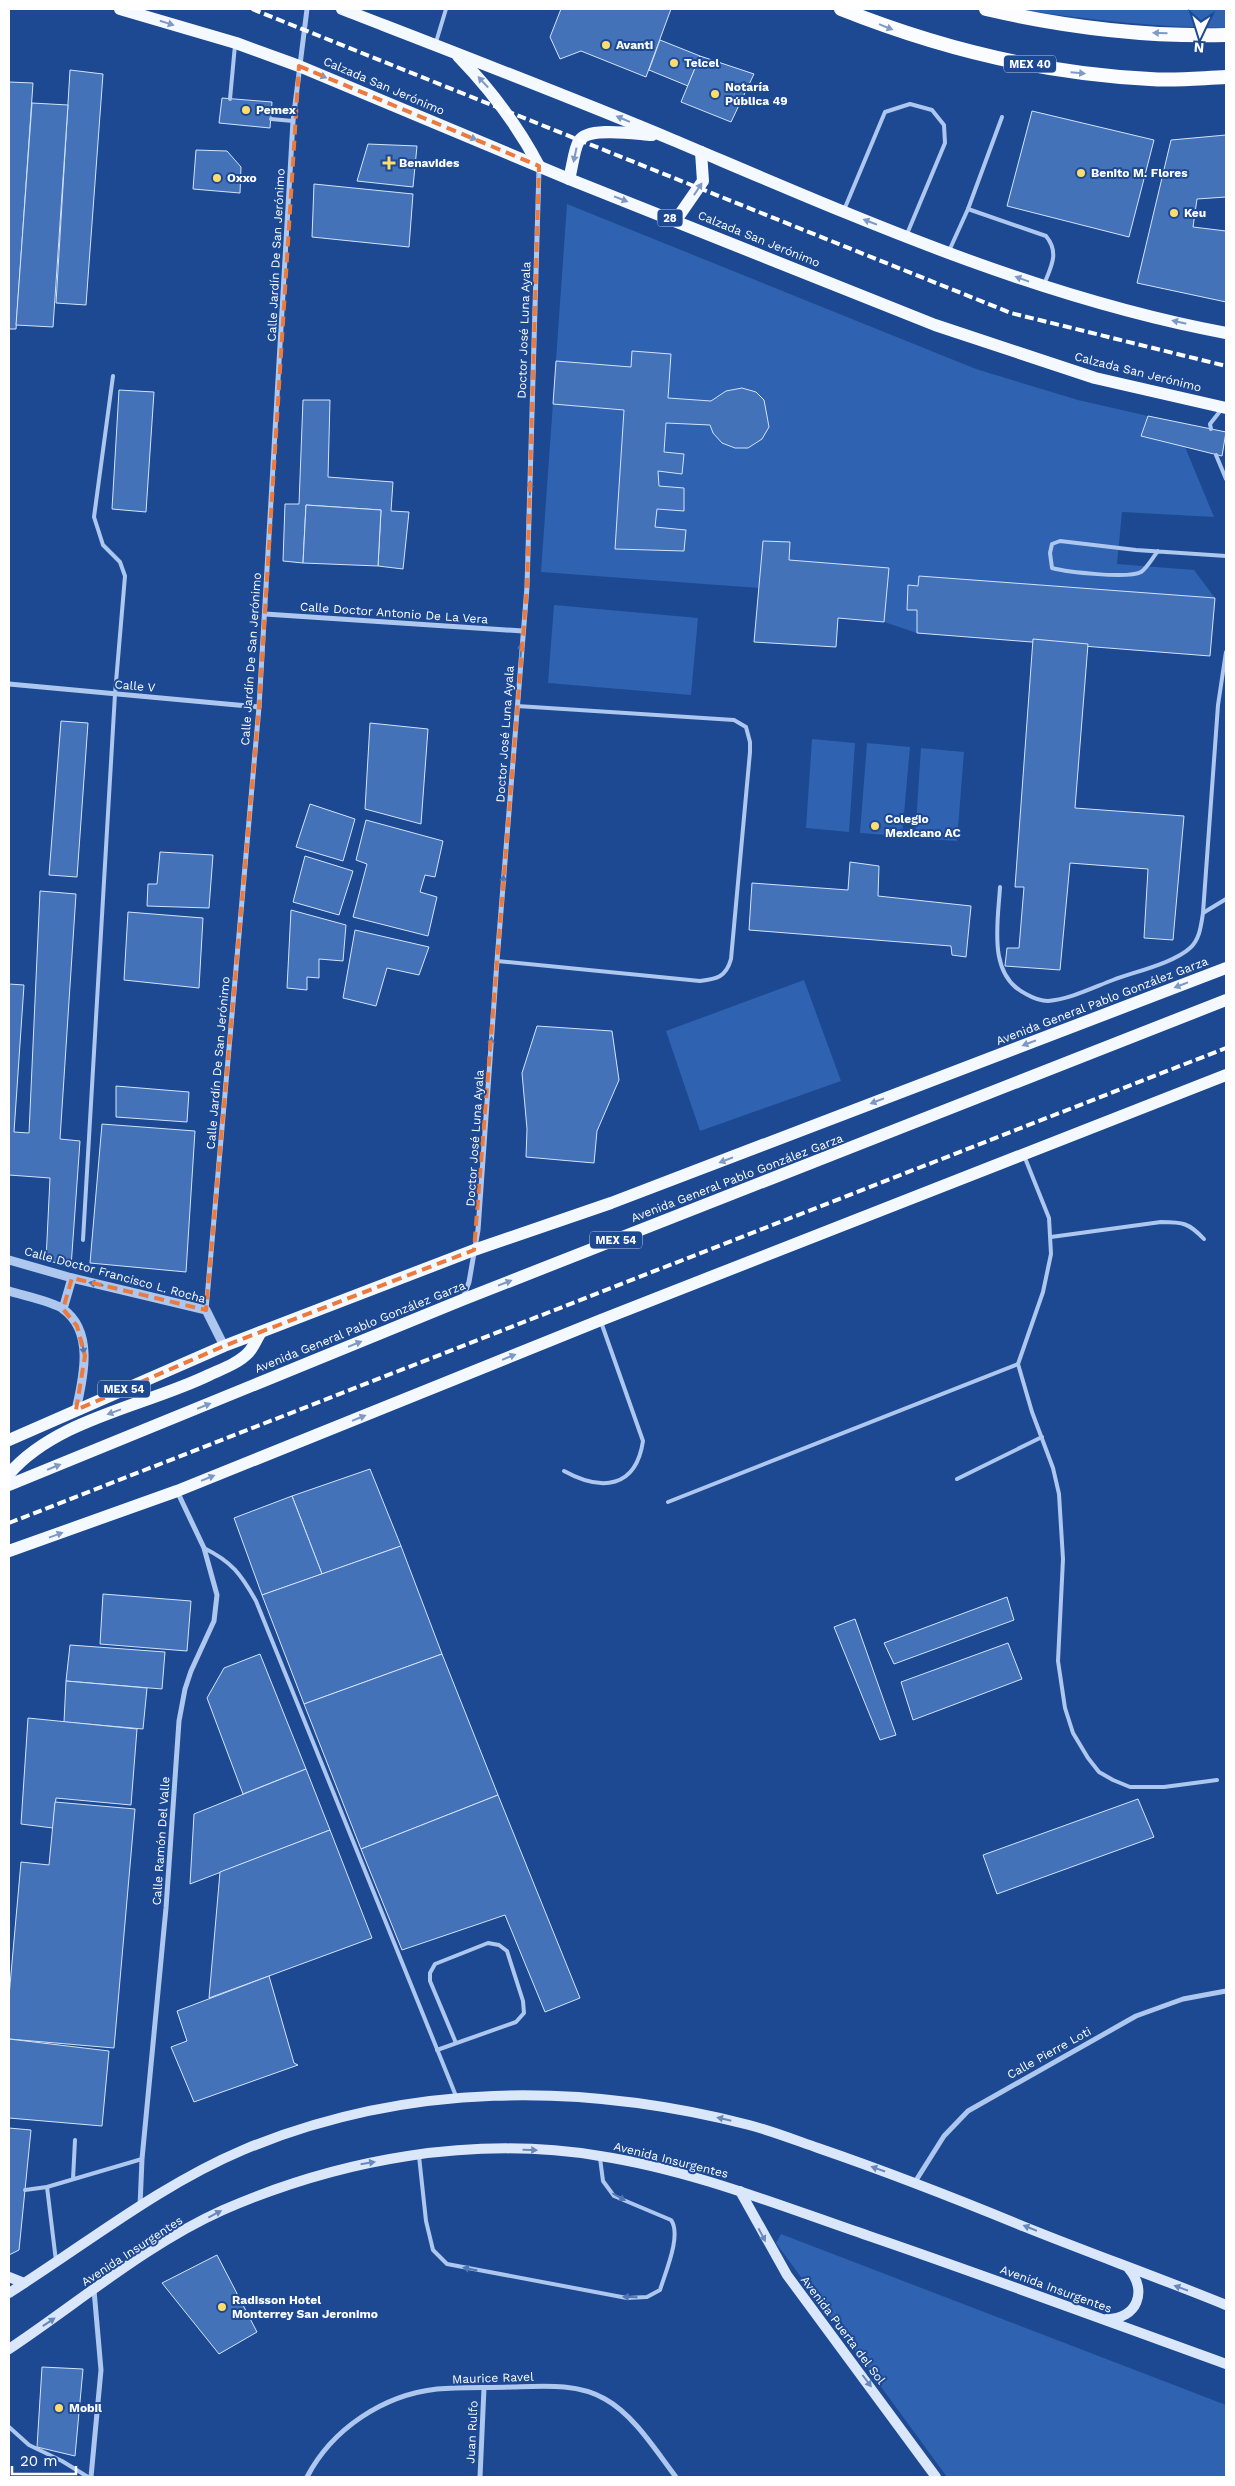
<svg xmlns="http://www.w3.org/2000/svg" width="1235" height="2486" font-family="'Work Sans',sans-serif">
	<style>
		.green { fill: #2f62b0 }
		.building { fill: #4472b9; stroke: #d3e3fa }
		.lines { fill: none; stroke-linecap: round; stroke-linejoin: round }
		.service { stroke: #adc7ef; stroke-width: 4 }
		.minor { stroke: #adc7ef; stroke-width: 5 }
		.tertiary { stroke: #adc7ef; stroke-width: 9 }
		.secondary { stroke: #dae6fa; stroke-width: 10 }
		.primary { stroke: #f4f8ff; stroke-width: 12 }
		.trunk { stroke: #fafcff; stroke-width: 14 }
		.rail { stroke: #fff; stroke-width: 4; stroke-dasharray: 9 4; stroke-linecap: butt }
		.oneway { fill: #7d98c3 }
		.oneway2 { fill: #809ac3 }
		.oneway3 { fill: #4f75b3 }
		.oneway4 { fill: #6888bc }
		.marked { fill: none; stroke: #ed7a3d; stroke-width: 4; stroke-dasharray: 10 6; stroke-linejoin: round }
		.poi-dot { fill: #ffdc6b; stroke: #1c4992; stroke-width: 2 }
		.labels { text-anchor: middle; dominant-baseline: central; stroke-width: 4; stroke-linejoin: round; paint-order: stroke }
		.shield { fill: #1c4992; stroke: #bbc8de; stroke-width: 1 }
		.shield-label { font-size: 11px; font-weight: bold; fill: #fff }
		.poi-label { font-size: 12px; font-weight: bold; fill: #fff; stroke: #1c4992; text-anchor: start }
		.street-label { font-size: 12px; fill: #fff; stroke: #1c4992 }
	</style>
	<rect width="100%" height="100%" fill="#1c4992"/>
	<g class="green">
		<path d="M1017,9H1226V28C1156,27 1087,20 1017,9Z"/>
		<path d="M567,204L976,369L1078,400L1148,416L1141,436L1185,447L1214,517L1122,512L1117,564L1194,570L1215,598L919,576L918,586H908L907,609L917,610V633L884,622L889,568L789,560L790,542L763,541L759,588L541,572Z"/>
		<path d="M554,605L698,618L691,695L548,683Z"/>
		<path d="M812,739L855,743L849,832L806,828Z"/>
		<path d="M867,743L910,747L902,836L860,833Z"/>
		<path d="M921,748L964,752L957,841L915,838Z"/>
		<path d="M804,980L841,1081L700,1131L666,1031Z"/>
		<path d="M781,2234L1226,2405V2477H947L776,2243Z"/>
	</g>
	<g class="building">
		<path d="M561,9H671L646,77L581,51L560,59L550,37Z"/>
		<path d="M660,40L700,56L688,86L649,70Z"/>
		<path d="M700,56L754,74L731,122L681,102Z"/>
		<path d="M70,70L103,74L86,305L56,303Z"/>
		<path d="M9,82L33,83L16,329H9Z"/>
		<path d="M222,98L272,102L270,128L219,123Z"/>
		<path d="M32,103L68,105L53,327L16,325Z"/>
		<path d="M1032,111L1154,140L1129,237L1007,206Z"/>
		<path d="M1226,135V197L1197,199L1193,227L1226,231V302L1137,283L1171,140Z"/>
		<path d="M368,144L417,146L413,187L357,181Z"/>
		<path d="M196,150L227,151L241,167L240,193L193,189Z"/>
		<path d="M314,184L413,194L409,247L312,237Z"/>
		<path d="M632,351L671,354L668,398L711,401L726,391L742,388L756,392L764,400L769,427L762,439L748,448H735L722,443L713,433L710,425L666,423L664,452L684,454L682,474L658,471L659,486L684,488V511L657,509L655,527L686,530L684,551L615,549L624,410L553,404L556,361L631,367Z"/>
		<path d="M119,390L154,392L146,512L112,509Z"/>
		<path d="M303,400H330L328,477L393,482L391,511L409,512L403,569L378,566L381,510L306,505L303,563L283,561L285,504H299Z"/>
		<path d="M1148,416L1226,432L1222,456L1141,436Z"/>
		<path d="M306,505L381,510L378,566L303,563Z"/>
		<path d="M763,541L790,542L789,560L889,568L884,622L838,618L836,647L754,642Z"/>
		<path d="M919,576L1215,598L1210,656L917,633V610H907L908,585L918,586Z"/>
		<path d="M1033,639L1088,644L1075,808L1184,816L1173,940L1144,938L1148,869L1070,863L1060,970L1005,966L1007,948H1019L1024,887H1015Z"/>
		<path d="M61,721L88,723L77,877L49,875Z"/>
		<path d="M370,723L428,729L421,824L365,809Z"/>
		<path d="M310,804L355,819L343,861L296,847Z"/>
		<path d="M366,820L443,841L435,877L425,875L420,892L437,897L428,936L353,917L367,864L356,860Z"/>
		<path d="M160,852L213,855L209,908L147,906L148,884H157Z"/>
		<path d="M305,856L353,871L339,915L293,902Z"/>
		<path d="M850,862L879,866L878,896L971,906L966,957L952,955L951,946L749,930L752,883L848,890Z"/>
		<path d="M40,891L76,894L60,1139L80,1141L71,1267L46,1260L50,1178L9,1175V984L24,985L14,1132L29,1133Z"/>
		<path d="M291,910L346,925L343,961L319,959V978L307,977V990L287,988Z"/>
		<path d="M128,912L203,918L199,988L124,980Z"/>
		<path d="M355,930L429,947L419,975L387,968L376,1006L343,998Z"/>
		<path d="M537,1026L612,1031L619,1080L597,1131L594,1163L526,1157L527,1129L522,1073Z"/>
		<path d="M116,1086L189,1092L187,1122L116,1117Z"/>
		<path d="M102,1124L195,1131L186,1272L90,1263Z"/>
		<path d="M370,1469L401,1546L322,1574L292,1496Z"/>
		<path d="M292,1496L322,1574L262,1595L234,1518Z"/>
		<path d="M401,1546L442,1654L304,1704L262,1595Z"/>
		<path d="M103,1594L191,1601L187,1651L100,1644Z"/>
		<path d="M1007,1597L1014,1620L894,1664L884,1643Z"/>
		<path d="M855,1619L896,1735L880,1740L834,1627Z"/>
		<path d="M1008,1643L1022,1679L913,1720L901,1682Z"/>
		<path d="M70,1645L165,1652L162,1689L66,1681Z"/>
		<path d="M260,1654L306,1769L243,1794L207,1698L224,1668Z"/>
		<path d="M442,1654L498,1795L361,1849L304,1704Z"/>
		<path d="M66,1681L147,1688L143,1729L64,1722Z"/>
		<path d="M28,1718L137,1729L131,1805L56,1798L53,1828L21,1824Z"/>
		<path d="M306,1769L330,1830L190,1884L194,1814Z"/>
		<path d="M498,1795L580,1998L545,2012L505,1915L402,1950L361,1849Z"/>
		<path d="M1138,1799L1154,1837L997,1894L983,1855Z"/>
		<path d="M55,1802L135,1809L114,2048L9,2039V1996L21,1862L49,1865Z"/>
		<path d="M330,1830L372,1938L209,1998L220,1872Z"/>
		<path d="M269,1976L294,2063L298,2065L194,2102L171,2047L187,2041L177,2011Z"/>
		<path d="M9,2039L109,2051L102,2126L9,2118Z"/>
		<path d="M9,2128L31,2130L19,2250L9,2255Z"/>
		<path d="M217,2255L257,2332L219,2354L162,2283Z"/>
		<path d="M42,2367L83,2369L75,2456L37,2447Z"/>
	</g>
	<g class="lines">
		<g class="service">
			<path d="M436,42L446,9"/>
			<path d="M230,99L235,45"/>
			<path d="M271,119L293,121"/>
			<path d="M968,209L1046,236C1059,252 1052,265 1045,282"/>
			<path d="M844,210L885,112L910,104L932,110L944,125L945,143L907,234"/>
			<path d="M949,251L968,209L1002,117"/>
			<path d="M1211,429L1210,424L1221,410"/>
			<path d="M1216,455L1226,479"/>
			<path d="M1158,551C1153,557 1147,568 1141,572C1128,579 1067,572 1052,568L1050,553L1052,544L1060,541L1136,550L1226,556"/>
			<path d="M1000,887C998,923 987,975 1026,994C1033,998 1040,1001 1048,1001C1070,999 1092,988 1113,980C1134,972 1174,963 1190,948C1200,939 1201,925 1203,913L1218,705L1226,652"/>
			<path d="M1203,913L1226,899"/>
			<path d="M497,961L700,981C717,979 726,977 731,959L750,752V742L746,727L734,720L517,706"/>
			<path d="M1025,1158L1049,1218L1051,1254L1043,1292L1018,1364L1032,1412L1053,1468L1059,1494L1063,1559L1058,1661L1065,1708L1073,1733L1088,1758L1099,1772L1113,1780L1130,1787H1164L1217,1780"/>
			<path d="M1051,1237L1161,1222C1183,1222 1189,1223 1204,1239"/>
			<path d="M83,1240L115,694L125,576L120,562L103,545L94,517L113,376"/>
			<path d="M564,1471C602,1492 636,1488 643,1441L601,1322"/>
			<path d="M957,1479L1042,1437"/>
			<path d="M668,1502L1018,1364"/>
			<path d="M204,1548C232,1562 241,1574 256,1601L456,2096"/>
			<path d="M437,2050L516,2022L524,2013L523,2001L507,1951L499,1945L488,1943L435,1964L430,1973V1981L456,2043"/>
			<path d="M419,2156L426,2221L433,2250L447,2264L627,2298L647,2297L660,2290C665,2273 682,2235 671,2220L614,2196L603,2181L600,2158"/>
			<path d="M73,2179L75,2140"/>
			<path d="M47,2187L56,2261"/>
			<path d="M25,2190L47,2187L142,2159"/>
			<path d="M9,2427L29,2445L62,2461L88,2477"/>
		</g>
		<g class="minor">
			<path d="M265,614L523,631"/>
			<path d="M9,684L259,707"/>
			<path d="M463,1298L469,1282L478,1230L497,961L527,587L539,168"/>
			<path d="M206,1310L259,707L293,121L307,9"/>
			<path d="M915,2182L944,2136L968,2111L1136,2016L1183,1999L1226,1991"/>
			<path d="M140,2206L142,2159L166,1908L179,1721L185,1689L191,1671L214,1621L217,1595L204,1548L177,1491"/>
			<path d="M91,2477L101,2370L94,2290"/>
			<path d="M307,2477C332,2429 383,2395 437,2389C462,2387 487,2388 512,2387C543,2386 578,2383 605,2399C634,2415 656,2451 676,2477"/>
			<path d="M480,2477L484,2388"/>
		</g>
		<g class="tertiary">
			<path d="M9,1260L72,1278L206,1310L224,1346"/>
			<path d="M9,1291C21,1295 54,1302 63,1309C95,1332 83,1379 76,1410"/>
			<path d="M63,1309L72,1278"/>
		</g>
		<g class="secondary">
			<path d="M740,2191L787,2275L936,2477"/>
			<path d="M9,2277L24,2283"/>
			<path d="M9,2293C85,2245 160,2185 243,2150C406,2082 580,2082 749,2125C772,2131 795,2140 818,2148C888,2172 957,2199 1025,2227C1092,2254 1160,2278 1226,2305"/>
			<path d="M1107,2319C1137,2319 1148,2291 1129,2269"/>
			<path d="M9,2349C78,2303 147,2244 223,2210C340,2159 473,2135 600,2156C692,2170 781,2206 869,2236C989,2277 1107,2321 1226,2364"/>
		</g>
		<g class="primary">
			<path d="M120,9L236,43L299,66L569,179L935,325L1095,378L1226,408"/>
			<path d="M342,9C453,52 563,94 673,140C853,216 1033,297 1226,333"/>
			<path d="M458,56C491,90 517,124 539,166"/>
			<path d="M569,179C572,170 574,148 579,141C588,126 635,134 652,135"/>
			<path d="M676,220L703,181L701,152"/>
			<path d="M9,1440L224,1346L474,1250L611,1203L1226,968"/>
			<path d="M9,1474C56,1419 145,1406 209,1375C222,1369 239,1363 249,1352C254,1346 257,1338 261,1332"/>
			<path d="M9,1485L462,1300L1226,1000"/>
			<path d="M9,1551L177,1491L601,1320L1226,1075"/>
		</g>
		<g class="trunk">
			<path d="M841,9C939,48 1045,74 1150,79C1175,81 1201,78 1226,77"/>
			<path d="M986,9C1064,27 1146,37 1226,35"/>
		</g>
		<g class="rail">
			<path d="M252,9L1011,313L1226,366"/>
			<path d="M9,1523L1226,1048"/>
		</g>
	</g>
	<defs><path id="oneway-solid" d="M-6-.8H1V-3.2L6.5 0L1 3.2V.8H-6Z" transform="scale(1.25)"/></defs>
	<g class="oneway">
		<use href="#oneway-solid" transform="translate(167 23) rotate(17)"/>
		<use href="#oneway-solid" transform="translate(320 75) rotate(23)"/>
		<use href="#oneway-solid" transform="translate(483 82) rotate(-133)"/>
		<use href="#oneway-solid" transform="translate(623 119) rotate(-157)"/>
		<use href="#oneway-solid" transform="translate(470 137) rotate(23)"/>
		<use href="#oneway-solid" transform="translate(575 155) rotate(102)"/>
		<use href="#oneway-solid" transform="translate(698 189) rotate(-57)"/>
		<use href="#oneway-solid" transform="translate(621 199) rotate(21)"/>
		<use href="#oneway-solid" transform="translate(870 222) rotate(-159)"/>
		<use href="#oneway-solid" transform="translate(1022 279) rotate(-160)"/>
		<use href="#oneway-solid" transform="translate(1179 322) rotate(-167)"/>
		<use href="#oneway-solid" transform="translate(1181 985) rotate(159)"/>
		<use href="#oneway-solid" transform="translate(1029 1043) rotate(159)"/>
		<use href="#oneway-solid" transform="translate(877 1101) rotate(159)"/>
		<use href="#oneway-solid" transform="translate(726 1160) rotate(159)"/>
		<use href="#oneway-solid" transform="translate(505 1283) rotate(-21)"/>
		<use href="#oneway-solid" transform="translate(355 1344) rotate(-22)"/>
		<use href="#oneway-solid" transform="translate(509 1357) rotate(-22)"/>
		<use href="#oneway-solid" transform="translate(204 1406) rotate(-22)"/>
		<use href="#oneway-solid" transform="translate(114 1412) rotate(160)"/>
		<use href="#oneway-solid" transform="translate(359 1418) rotate(-22)"/>
		<use href="#oneway-solid" transform="translate(54 1467) rotate(-22)"/>
		<use href="#oneway-solid" transform="translate(208 1478) rotate(-22)"/>
		<use href="#oneway-solid" transform="translate(56 1535) rotate(-20)"/>
	</g>
	<g class="oneway2">
		<use href="#oneway-solid" transform="translate(886 27) rotate(22)"/>
		<use href="#oneway-solid" transform="translate(1160 33) rotate(-178)"/>
		<use href="#oneway-solid" transform="translate(1078 73) rotate(5)"/>
	</g>
	<g class="oneway3">
		<use href="#oneway-solid" transform="translate(530 488) rotate(-88)"/>
		<use href="#oneway-solid" transform="translate(521 650) rotate(-86)"/>
		<use href="#oneway-solid" transform="translate(503 882) rotate(-85)"/>
		<use href="#oneway-solid" transform="translate(491 1044) rotate(-86)"/>
		<use href="#oneway-solid" transform="translate(96 1284) rotate(-168)"/>
		<use href="#oneway-solid" transform="translate(83 1347) rotate(80)"/>
		<use href="#oneway-solid" transform="translate(619 2197) rotate(30)"/>
		<use href="#oneway-solid" transform="translate(470 2269) rotate(-168)"/>
		<use href="#oneway-solid" transform="translate(630 2297) rotate(-178)"/>
	</g>
	<g class="oneway4">
		<use href="#oneway-solid" transform="translate(724 2119) rotate(-167)"/>
		<use href="#oneway-solid" transform="translate(530 2150) rotate(2)"/>
		<use href="#oneway-solid" transform="translate(368 2163) rotate(-9)"/>
		<use href="#oneway-solid" transform="translate(878 2169) rotate(-161)"/>
		<use href="#oneway-solid" transform="translate(215 2214) rotate(-28)"/>
		<use href="#oneway-solid" transform="translate(1030 2228) rotate(-158)"/>
		<use href="#oneway-solid" transform="translate(762 2235) rotate(62)"/>
		<use href="#oneway-solid" transform="translate(1181 2288) rotate(-160)"/>
		<use href="#oneway-solid" transform="translate(49 2322) rotate(-34)"/>
		<use href="#oneway-solid" transform="translate(867 2381) rotate(53)"/>
	</g>
	<path class="marked" d="M299,66L539,166L527,587L474,1250L224,1346L76,1410L85,1356L77,1326L63,1309L72,1278L206,1310L259,707Z"/>
	<g class="poi-dot">
		<circle cx="606" cy="45" r="5"/>
		<circle cx="674" cy="63" r="5"/>
		<circle cx="715" cy="94" r="5"/>
		<circle cx="246" cy="110" r="5"/>
		<path d="M386.5 155.5h5v5h5v5h-5v5h-5v-5h-5v-5h5z"/>
		<circle cx="1081" cy="173" r="5"/>
		<circle cx="217" cy="178" r="5"/>
		<circle cx="1174" cy="213" r="5"/>
		<circle cx="875" cy="826" r="5"/>
		<circle cx="222" cy="2307" r="5"/>
		<circle cx="59" cy="2408" r="5"/>
	</g>
	<g class="labels">
		<g class="shield">
			<rect x="1004" y="55.5" width="52" height="17" rx="4"/>
			<rect x="657.5" y="209.5" width="25" height="17" rx="4"/>
			<rect x="590" y="1231.5" width="52" height="17" rx="4"/>
			<rect x="98" y="1380.5" width="52" height="17" rx="4"/>
		</g>
		<g class="shield-label">
			<text x="1030" y="64">MEX 40</text>
			<text x="670" y="218">28</text>
			<text x="616" y="1240">MEX 54</text>
			<text x="124" y="1389">MEX 54</text>
		</g>
		<g class="poi-label">
			<text x="616" y="45">Avanti</text>
			<text x="684" y="63">Telcel</text>
			<text x="725" y="87">Notaría<tspan x="725" dy="14">Pública 49</tspan></text>
			<text x="256" y="110">Pemex</text>
			<text x="399" y="163">Benavides</text>
			<text x="1091" y="173">Benito M. Flores</text>
			<text x="227" y="178">Oxxo</text>
			<text x="1184" y="213">Keu</text>
			<text x="885" y="819">Colegio<tspan x="885" dy="14">Mexicano AC</tspan></text>
			<text x="232" y="2300">Radisson Hotel<tspan x="232" dy="14">Monterrey San Jeronimo</tspan></text>
			<text x="69" y="2408">Mobil</text>
		</g>
		<g class="street-label">
			<text transform="translate(384 86) rotate(23)">Calzada San Jerónimo</text>
			<text transform="translate(759 239) rotate(22)">Calzada San Jerónimo</text>
			<text transform="translate(276 255) rotate(-87)">Calle Jardín De San Jerónimo</text>
			<text transform="translate(524 330) rotate(-88)">Doctor José Luna Ayala</text>
			<text transform="translate(1138 372) rotate(14)">Calzada San Jerónimo</text>
			<text transform="translate(394 613) rotate(4)">Calle Doctor Antonio De La Vera</text>
			<text transform="translate(251 659) rotate(-86)">Calle Jardín De San Jerónimo</text>
			<text transform="translate(135 686) rotate(5)">Calle V</text>
			<text transform="translate(505 734) rotate(-86)">Doctor José Luna Ayala</text>
			<text transform="translate(1102 1001) rotate(-21)">Avenida General Pablo González Garza</text>
			<text transform="translate(218 1063) rotate(-85)">Calle Jardín De San Jerónimo</text>
			<text transform="translate(475 1138) rotate(-86)">Doctor José Luna Ayala</text>
			<text transform="translate(737 1178) rotate(-21)">Avenida General Pablo González Garza</text>
			<text transform="translate(115 1275) rotate(15)">Calle Doctor Francisco L. Rocha</text>
			<text transform="translate(360 1327) rotate(-22)">Avenida General Pablo González Garza</text>
			<text transform="translate(161 1841) rotate(-86)">Calle Ramón Del Valle</text>
			<text transform="translate(1049 2053) rotate(-29)">Calle Pierre Loti</text>
			<text transform="translate(671 2160) rotate(14)">Avenida Insurgentes</text>
			<text transform="translate(132 2251) rotate(-33)">Avenida Insurgentes</text>
			<text transform="translate(1056 2289) rotate(20)">Avenida Insurgentes</text>
			<text transform="translate(843 2330) rotate(53)">Avenida Puerta del Sol</text>
			<text transform="translate(493 2378) rotate(-2)">Maurice Ravel</text>
			<text transform="translate(472 2432) rotate(-87)">Juan Rulfo</text>
		</g>
	</g>
	<rect width="1235" height="2486" fill="none" stroke="#ffffff" stroke-width="20"/>
	<g transform="translate(1200 35) rotate(184)" stroke="#1c4992" stroke-width="4" paint-order="stroke">
	<path d="M0-4L9 19L0 12L-9 19Z" fill="#ffffff"/>
	<text y="-8" font-size="14" font-weight="bold" text-anchor="middle" fill="#ffffff">N</text>
	</g>
	<path d="M12 2466v8h64v-8" fill="none" stroke="#ffffff" stroke-width="2.5"/>
	<text x="20" y="2466" font-size="15" fill="#ffffff" stroke="#1c4992" stroke-width="4" paint-order="stroke">20 m</text>
</svg>
